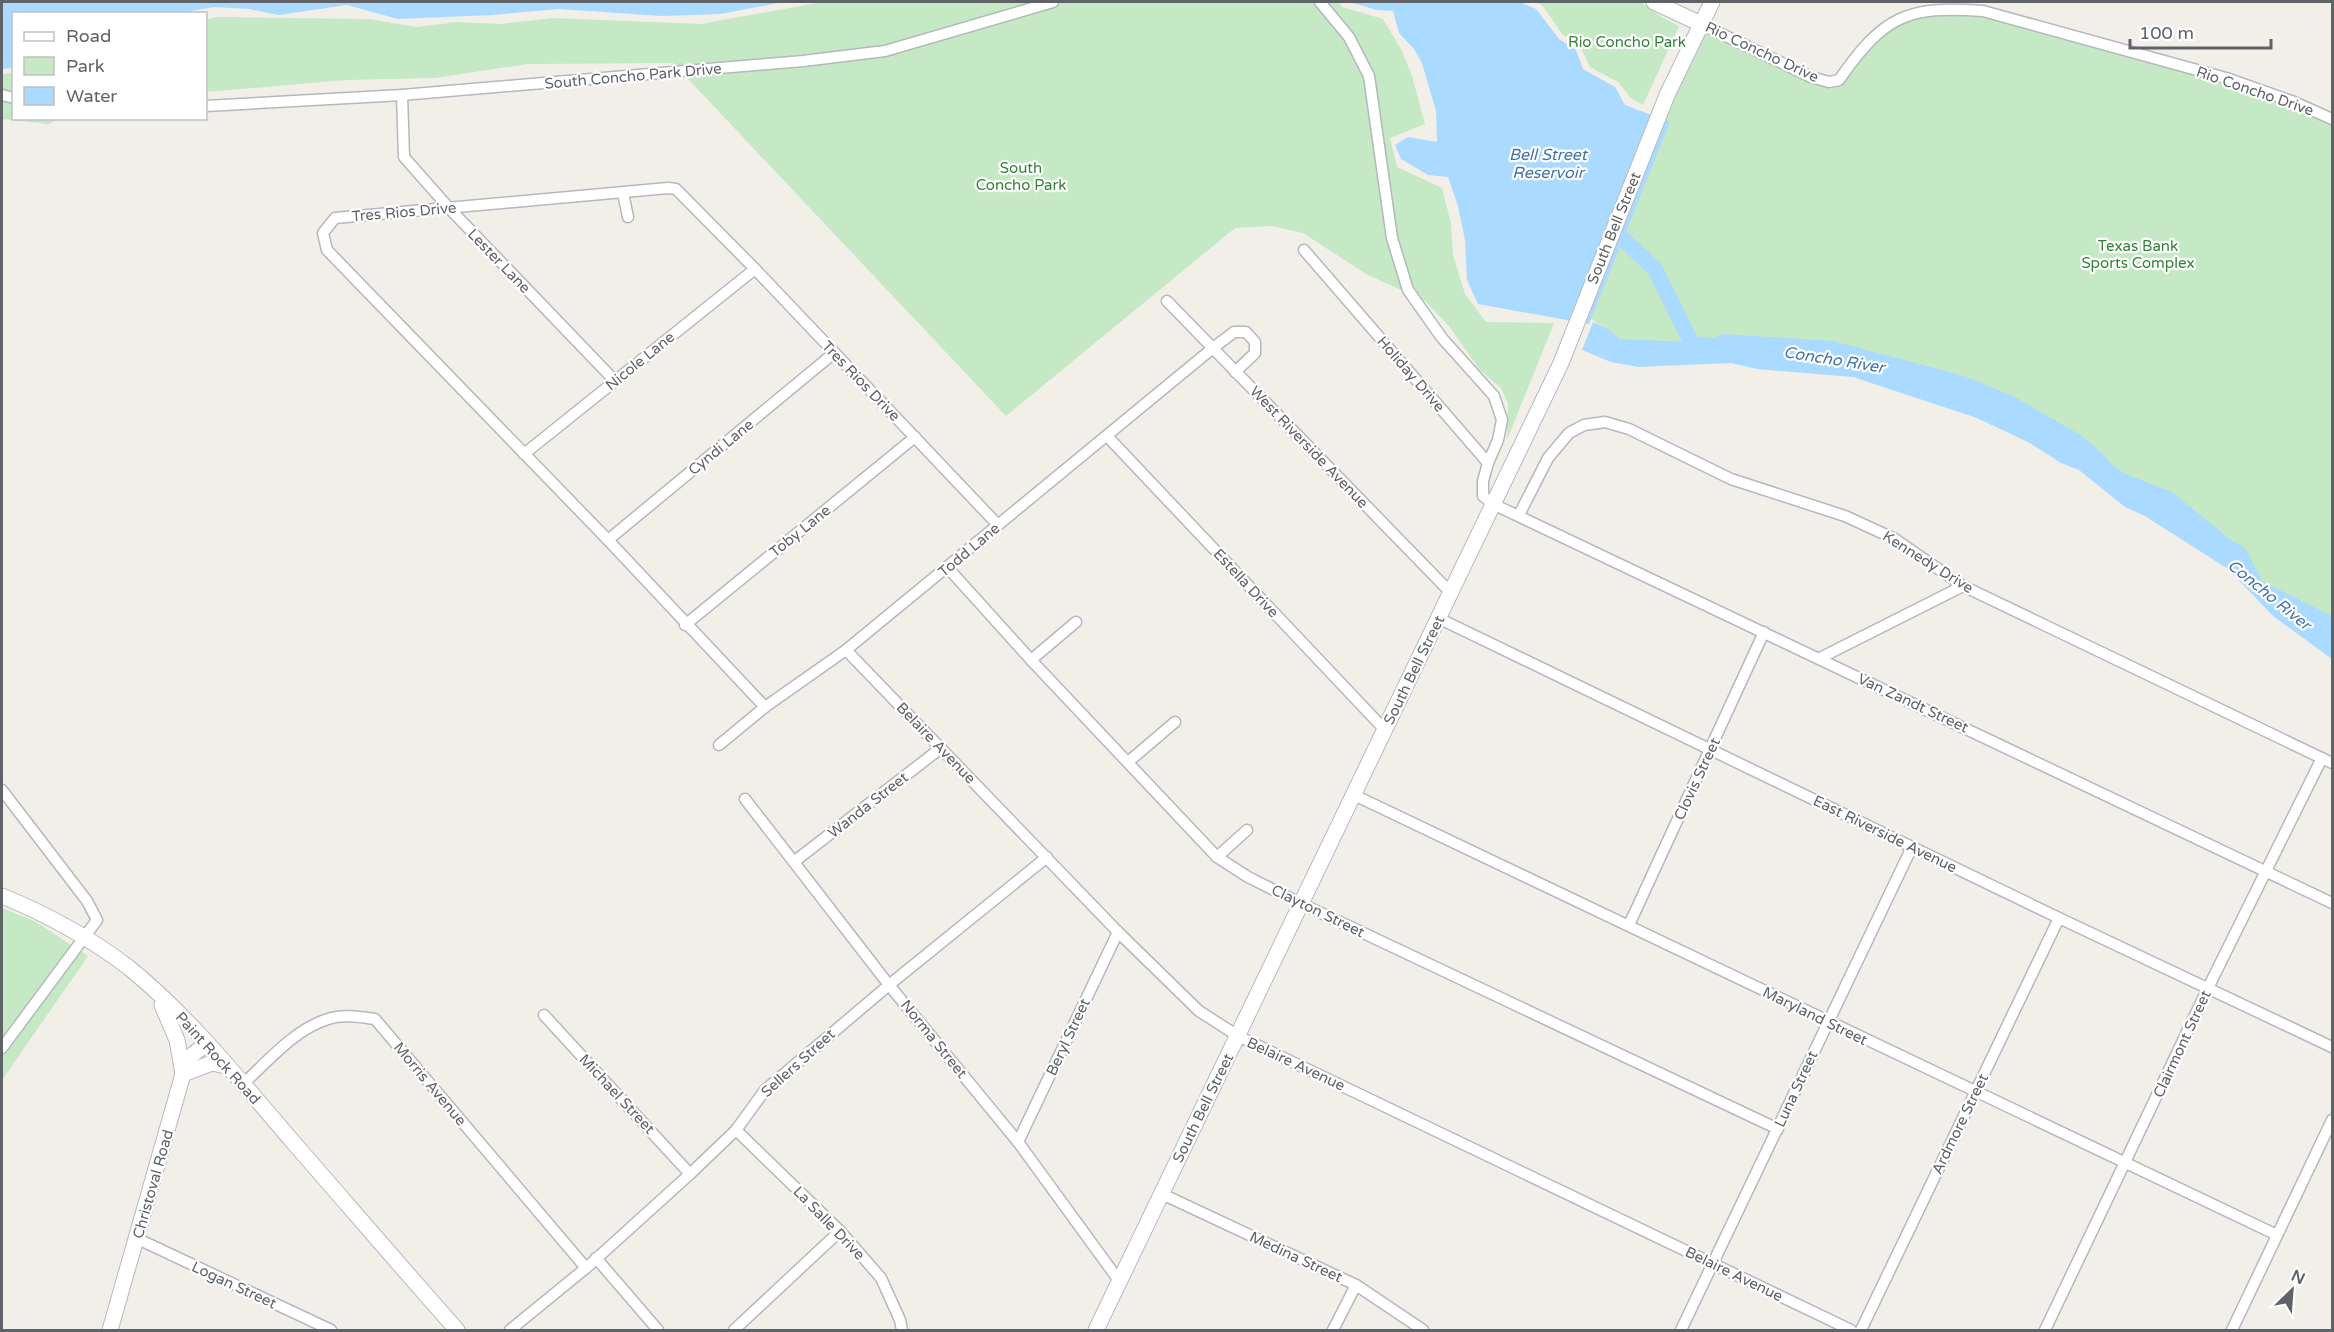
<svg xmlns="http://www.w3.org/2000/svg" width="2334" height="1332" font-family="'Varela Round',sans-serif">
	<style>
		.green { fill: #c5e8c5 }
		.water { fill: #aadaff }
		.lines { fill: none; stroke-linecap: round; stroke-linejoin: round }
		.river { stroke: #aadaff; stroke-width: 16 }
		.street-casing { stroke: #b5b8bc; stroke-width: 13 }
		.secondary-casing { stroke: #b6babf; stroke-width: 17 }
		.street { stroke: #fff; stroke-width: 10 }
		.secondary { stroke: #fff; stroke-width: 15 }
		.labels { text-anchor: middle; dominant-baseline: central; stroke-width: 4.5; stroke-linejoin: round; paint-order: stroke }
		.park-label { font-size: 15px; fill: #348238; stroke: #fff }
		.street-label { font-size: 15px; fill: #5f6368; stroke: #fff }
		.water-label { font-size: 16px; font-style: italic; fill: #4174aa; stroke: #fff }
	</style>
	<rect width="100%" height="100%" fill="#f1efe8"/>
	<g class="green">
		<path d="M822,2H1339L1342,7L1383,19L1402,51L1412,76L1425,124L1390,138L1397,167L1442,188L1451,224L1453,255L1465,294L1486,322L1554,323L1507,440L1508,404L1501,388L1480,370L1449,326L1425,301L1366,274L1303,233L1272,226L1235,228L1006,416L673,63L527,64L435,78L346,80L206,92V20L217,17L368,19L416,27L457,22L500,24L554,18L701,24Z"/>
		<path d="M1536,2H1641L1663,18L1679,26L1643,105L1631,98L1618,82L1590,67L1580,46L1562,34L1543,6Z"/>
		<path d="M1983,11L2226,78L2332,119V646L2007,400L1620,339C1605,326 1586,317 1570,305L1701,24L1810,77L1839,80L1858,52L1917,12Z"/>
		<path d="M13,73L14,118L57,119L49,124L2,119V74Z"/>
		<path d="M2,908L36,922L88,956L2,1080Z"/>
	</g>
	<g class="water">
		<path d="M2,2H784L720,14L662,16L559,9L492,15L398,19L347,5L279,15L249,9L214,7L174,14H14L13,68L2,69Z"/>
		<path d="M1349,2H1520L1536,9L1559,39L1576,50L1583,69L1615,87L1625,105L1670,122L1589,324L1478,304L1467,280L1465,240L1458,206L1448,177L1428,175L1401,159L1395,145L1408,137L1437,142L1436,111L1422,63L1414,49L1399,33L1393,11L1377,10Z"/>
		<path d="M1593,322L1608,329L1620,339L1707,343L1722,334L1833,341L1964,376L2013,396L2082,436L2104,455L2110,463L2125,474L2172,492L2231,540L2245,548L2263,582L2332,616V659L2273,616L2228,569L2145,516L2125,507L2079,470L2061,463L2028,442L1977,418L1853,377L1757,369L1731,363L1638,367L1611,362L1582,350Z"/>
	</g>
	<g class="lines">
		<path class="river" d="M1606,223L1655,269L1692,344L1711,346"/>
		<defs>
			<g id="street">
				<path d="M1320,2L1349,37L1369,76L1392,238L1408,290L1442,338L1494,396L1502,420L1498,440L1488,463"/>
				<path d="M1701,24L1811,77L1829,82L1839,80C1883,17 1906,5 1983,11L2226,78L2294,102L2332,119"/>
				<path d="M2,95L14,98"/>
				<path d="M402,95L404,157L449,208L615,381"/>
				<path d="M206,106L402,95L803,61L885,51L1053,2"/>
				<path d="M623,193L628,217"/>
				<path d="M1304,250L1488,463L1483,481V496L1493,504L2332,903"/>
				<path d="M1167,301L1451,593"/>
				<path d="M1107,436L1385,730"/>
				<path d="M524,454L755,269"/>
				<path d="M1519,515L1548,458L1569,433L1584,425L1605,422L1629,429L1731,479L1845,516L1895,539L1963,586L2332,763"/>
				<path d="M608,540L834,353"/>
				<path d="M948,568L1031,660L1217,857L1248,877L1302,904L1778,1129"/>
				<path d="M1438,618L2059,918L2332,1047"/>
				<path d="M685,625L915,437"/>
				<path d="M846,650L1118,932L1199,1011L1238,1036L1851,1330"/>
				<path d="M1820,658L1963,586"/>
				<path d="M1031,660L1076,622"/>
				<path d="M765,707L608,540L327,250L323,233L335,218L668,188L676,189L755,269L998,525"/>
				<path d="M719,745L765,707L846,650L1213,348L1234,332H1246L1255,342V353L1235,372"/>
				<path d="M1128,762L1175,722"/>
				<path d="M2,790L87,901L97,920L2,1048"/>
				<path d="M1354,795L2277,1235"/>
				<path d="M745,799L889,985L1018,1142L1120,1282"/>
				<path d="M1217,857L1247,830"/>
				<path d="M795,861L941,748"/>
				<path d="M1629,925L1764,632"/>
				<path d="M544,1015L690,1174"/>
				<path d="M243,1084C268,1061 295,1029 328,1019C343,1014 360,1017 375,1019L586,1268"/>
				<path d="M736,1130L840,1231L881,1278L900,1320L902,1330"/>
				<path d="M1018,1142L1118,932"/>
				<path d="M1162,1194L1356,1285L1423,1330"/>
				<path d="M138,1239L331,1330"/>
				<path d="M596,1258L658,1330"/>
				<path d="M510,1330L586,1268L690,1174L736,1130L765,1090L889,985L1047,857"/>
				<path d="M734,1330L840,1231"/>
				<path d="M1333,1330L1356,1285"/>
				<path d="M1681,1330L1912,847"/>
				<path d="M1861,1330L2059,918"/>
				<path d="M2045,1330L2208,988L2322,758"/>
				<path d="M2232,1330L2332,1120"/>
			</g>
			<g id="secondary">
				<path d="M1654,2L1701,24"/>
				<path d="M2,896C46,914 90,938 128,967C188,1015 243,1084 293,1142C348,1205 402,1268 457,1330"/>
				<path d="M162,1005L177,1040L183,1074L212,1063L226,1066"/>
				<path d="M110,1330L183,1074L191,1056L206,1044"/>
				<path d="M1096,1330L1561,363L1667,95L1712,2"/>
			</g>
		</defs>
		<use href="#street" class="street-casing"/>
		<use href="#secondary" class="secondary-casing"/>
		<use href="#street" class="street"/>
		<use href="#secondary" class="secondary"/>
	</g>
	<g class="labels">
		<g class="park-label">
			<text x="1627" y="42">Rio Concho Park</text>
			<text x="1021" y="168">South<tspan x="1021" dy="17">Concho Park</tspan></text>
			<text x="2138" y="246">Texas Bank<tspan x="2138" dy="17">Sports Complex</tspan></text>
		</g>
		<g class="street-label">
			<text transform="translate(1762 52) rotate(25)">Rio Concho Drive</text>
			<text transform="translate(633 76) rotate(-5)">South Concho Park Drive</text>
			<text transform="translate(2255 91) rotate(19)">Rio Concho Drive</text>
			<text transform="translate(404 212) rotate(-5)">Tres Rios Drive</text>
			<text transform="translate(1614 228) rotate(-68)">South Bell Street</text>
			<text transform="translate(499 261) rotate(46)">Lester Lane</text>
			<text transform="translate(640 361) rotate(-39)">Nicole Lane</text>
			<text transform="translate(1411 374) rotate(49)">Holiday Drive</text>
			<text transform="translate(861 381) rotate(46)">Tres Rios Drive</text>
			<text transform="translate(721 447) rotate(-39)">Cyndi Lane</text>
			<text transform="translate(1309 447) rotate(46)">West Riverside Avenue</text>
			<text transform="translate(800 531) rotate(-39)">Toby Lane</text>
			<text transform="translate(969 550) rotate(-40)">Todd Lane</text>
			<text transform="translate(1928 562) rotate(32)">Kennedy Drive</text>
			<text transform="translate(1246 583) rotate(47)">Estella Drive</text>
			<text transform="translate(1414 670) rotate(-64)">South Bell Street</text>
			<text transform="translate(1913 703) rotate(25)">Van Zandt Street</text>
			<text transform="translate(936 743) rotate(46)">Belaire Avenue</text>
			<text transform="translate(1697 779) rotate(-65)">Clovis Street</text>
			<text transform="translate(868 805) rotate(-38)">Wanda Street</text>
			<text transform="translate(1885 834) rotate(26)">East Riverside Avenue</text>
			<text transform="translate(1318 911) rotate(26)">Clayton Street</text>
			<text transform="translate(1815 1016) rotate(26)">Maryland Street</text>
			<text transform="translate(1068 1037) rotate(-65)">Beryl Street</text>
			<text transform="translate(934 1039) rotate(51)">Norma Street</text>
			<text transform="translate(2182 1044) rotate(-65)">Clairmont Street</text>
			<text transform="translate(218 1058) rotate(48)">Paint Rock Road</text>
			<text transform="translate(798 1063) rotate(-42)">Sellers Street</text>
			<text transform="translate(1296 1064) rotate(25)">Belaire Avenue</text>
			<text transform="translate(430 1084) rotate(50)">Morris Avenue</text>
			<text transform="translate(1796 1089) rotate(-65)">Luna Street</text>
			<text transform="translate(617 1094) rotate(47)">Michael Street</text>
			<text transform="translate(1203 1108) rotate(-64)">South Bell Street</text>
			<text transform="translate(1960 1124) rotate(-64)">Ardmore Street</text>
			<text transform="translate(153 1184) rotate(-74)">Christoval Road</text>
			<text transform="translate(829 1223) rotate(46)">La Salle Drive</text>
			<text transform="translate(1296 1257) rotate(25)">Medina Street</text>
			<text transform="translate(1734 1274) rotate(26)">Belaire Avenue</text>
			<text transform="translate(234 1285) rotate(25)">Logan Street</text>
		</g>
		<g class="water-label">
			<text x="1548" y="155">Bell Street<tspan x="1548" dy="18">Reservoir</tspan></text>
			<text transform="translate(1834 360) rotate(9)">Concho River</text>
			<text transform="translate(2269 595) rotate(39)">Concho River</text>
		</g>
	</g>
	<rect width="2334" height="1332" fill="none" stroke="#5f6368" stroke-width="6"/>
	<rect x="12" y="12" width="195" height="108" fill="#ffffff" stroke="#bfc1c3" stroke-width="1.5"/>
	<rect x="24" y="32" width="30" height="9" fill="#ffffff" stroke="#bfc1c3" stroke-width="1.5"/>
	<text x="66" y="42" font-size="18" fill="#5f6368">Road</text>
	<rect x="24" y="57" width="30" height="18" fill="#c5e8c5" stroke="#bfc1c3" stroke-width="1.5"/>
	<text x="66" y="72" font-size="18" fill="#5f6368">Park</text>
	<rect x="24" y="87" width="30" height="18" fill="#aadaff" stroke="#bfc1c3" stroke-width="1.5"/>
	<text x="66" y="102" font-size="18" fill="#5f6368">Water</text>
	<g transform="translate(2292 1290) rotate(25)" stroke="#ffffff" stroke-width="4.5" paint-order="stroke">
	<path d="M0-4.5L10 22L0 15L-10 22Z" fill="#5f6368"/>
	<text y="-9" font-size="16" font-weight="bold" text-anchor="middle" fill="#5f6368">N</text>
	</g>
	<path d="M2130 39v9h141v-9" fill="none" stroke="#5f6368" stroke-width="3"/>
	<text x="2139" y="39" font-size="18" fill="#5f6368" stroke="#ffffff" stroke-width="4.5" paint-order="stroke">100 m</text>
</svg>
